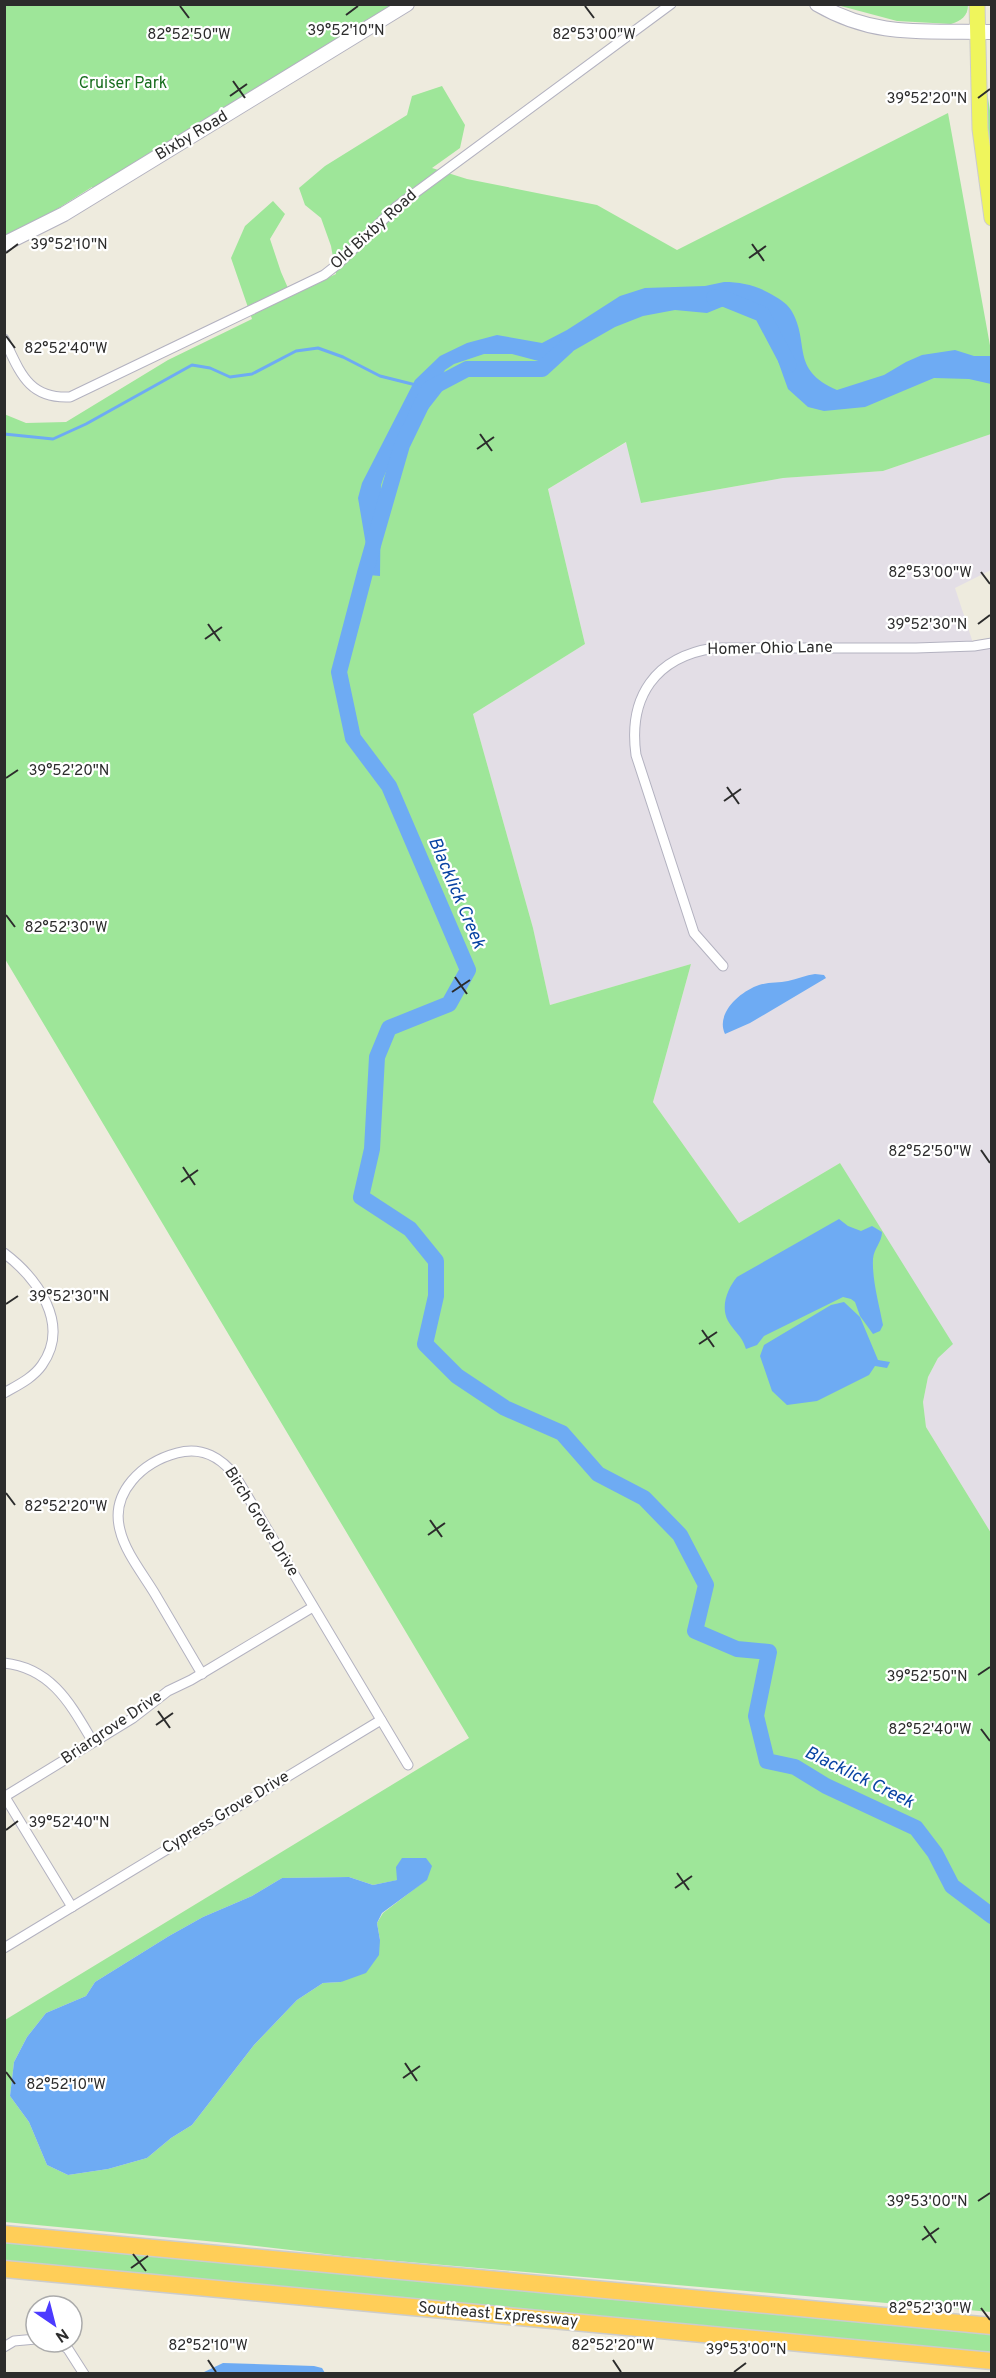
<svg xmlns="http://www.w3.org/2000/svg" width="996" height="2378" font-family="Overpass,sans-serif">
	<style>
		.industrial { fill: #e3dee6 }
		.green { fill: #9ee699; fill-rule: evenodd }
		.water { fill: #6eabf3 }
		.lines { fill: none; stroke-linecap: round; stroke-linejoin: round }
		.stream { stroke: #6eabf3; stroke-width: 3 }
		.river { stroke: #6eabf3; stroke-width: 16 }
		.street-casing { stroke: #b3b2c0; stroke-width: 11 }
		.secondary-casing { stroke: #b3b2c0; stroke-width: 16 }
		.primary-casing { stroke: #ccc; stroke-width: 17 }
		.highway-casing { stroke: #ccc; stroke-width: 19 }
		.street { stroke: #fff; stroke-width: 9 }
		.secondary { stroke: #fff; stroke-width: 14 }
		.primary { stroke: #eff55c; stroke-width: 15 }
		.highway { stroke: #ffce58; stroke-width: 16 }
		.ticks { fill: none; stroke: #2c2c2c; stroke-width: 2 }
		.labels { text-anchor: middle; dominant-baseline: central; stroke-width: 4.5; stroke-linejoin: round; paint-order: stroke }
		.park-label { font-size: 16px; fill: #186d1e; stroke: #fff }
		.street-label { font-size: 16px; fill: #2c2c2c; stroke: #fff }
		.water-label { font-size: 18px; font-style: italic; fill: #0944a3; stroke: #fff }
		.ticks-label { font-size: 15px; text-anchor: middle; fill: #2c2c2c; stroke: #fff; stroke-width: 4.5; stroke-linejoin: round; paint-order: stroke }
	</style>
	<rect width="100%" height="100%" fill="#eeebde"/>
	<path class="industrial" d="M991,434V570L955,588L974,646L992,643L991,1533L926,1427L923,1402L928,1377L938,1358L840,1163L739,1223L653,1102L691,964L550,1005L533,928L473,714L585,644L548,489L627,442L642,503L783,478L883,471Z"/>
	<g class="green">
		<path d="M5,5H407L96,194L92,187L43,218L5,238Z"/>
		<path d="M837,5L968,4V5C968,16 961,21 951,24L897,21Z"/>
		<path d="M985,79L991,117V168L984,88Z"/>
		<path d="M442,86L465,125L460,148L432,168L467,179L597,205L677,250L948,113L991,351V434L883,471L783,478L641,503L626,442L548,489L585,644L473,714L533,928L550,1005L691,964L653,1102L739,1223L840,1163L953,1344L938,1358L928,1377L923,1402L926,1427L991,1533V2312L351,2257L238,2244L5,2222V2020L469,1738L5,959L4,414L26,423L66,422L168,360L252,319L231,258L245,226L273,201L285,214L270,239L281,272L291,295L336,274L331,246L321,218L305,205L299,188L325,166L407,115L412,96ZM349,1877L373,1885L398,1880H426L383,1913L377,1923L380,1940L341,1982L323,1983L297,2000L254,2045L192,2125L171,2138L147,2158L108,2169L68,2175L47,2165L29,2122L10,2096L14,2062L27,2037L46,2013L86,1996L95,1982L169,1936L203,1917L252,1896L282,1878Z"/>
		<path d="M4,2240L991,2332V2353L5,2262Z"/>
	</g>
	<g class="water">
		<path d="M724,282C740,282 755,285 769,293C776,297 786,302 791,310C811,343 789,369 837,390L884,375L906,362L922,355L955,350L974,356H991V384L969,379L934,378L865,407L824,411L808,407L788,389L784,378L778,361V341L770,319L751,303L742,301L734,302L707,313L675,310L643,316L615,327L559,359L546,363L512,354H484L454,364L445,370L439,382L445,387C422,419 394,446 381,485L380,576L357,574L366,545L358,498L362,483L415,380L440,356L467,343L497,335L542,343L567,330L620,296L645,288L705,286Z"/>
		<path d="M815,974L824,975L826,978L750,1023L725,1034C715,1013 741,991 759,985C768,982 779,983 788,981C797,979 806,975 815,974Z"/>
		<path d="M839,1219L848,1226L861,1231L872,1226L882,1232C882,1242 874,1248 873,1259C872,1280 879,1304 883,1325L880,1331L873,1334L860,1316L855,1302L851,1299L843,1297L764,1336L757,1345L746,1349C741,1334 735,1333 728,1321C720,1306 728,1288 737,1277Z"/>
		<path d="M844,1302L860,1317L878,1360L890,1362L887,1368L875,1366L869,1375L817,1401L787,1405L772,1391L760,1356L764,1345L831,1305Z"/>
		<path d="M402,1858H426L432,1866L427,1880L382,1913L377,1923L380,1940L379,1955L366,1973L341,1982L323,1983L297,2000L254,2045L192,2125L171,2138L147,2158L108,2169L68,2175L47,2165L29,2122L10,2096L14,2062L27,2037L46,2013L86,1996L95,1982L169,1936L203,1917L252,1896L282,1878L349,1877L373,1885L397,1880L396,1867Z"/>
		<path d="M223,2363L314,2366L322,2368L325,2373H202Z"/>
	</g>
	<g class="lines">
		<path class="stream" d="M4,434L53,439L86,424L192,365L210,368L230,377L252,374L296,351L318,348L343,357L380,376L416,385"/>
		<g class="river">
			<path d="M714,298L720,297L762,314L789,365"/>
			<path d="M567,346L542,369H467L429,389L402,445L365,573L339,672L353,738L389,786L468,970L449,1004L389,1028L377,1057L372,1149L361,1197L410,1229L436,1261V1296L425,1344L457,1376L505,1408L562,1433L598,1474L644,1498L680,1535L706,1585L695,1631L737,1649L769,1652L756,1716L767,1761L795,1767L826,1786L916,1828L935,1853L952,1886L992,1916"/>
		</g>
		<defs>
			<g id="street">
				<path d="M4,339C20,372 28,399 70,397L324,275L338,264L396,207L671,4"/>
				<path d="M723,966L694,933L636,755C628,697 655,657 714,648H916L974,646L992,643"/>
				<path d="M4,1253C37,1278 71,1324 42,1365C33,1378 18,1385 4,1393"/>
				<path d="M4,1663C52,1668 71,1705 93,1742"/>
				<path d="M202,1674C186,1647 171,1621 155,1594C143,1574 125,1552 120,1530C110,1492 143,1462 177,1453C202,1446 222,1458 236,1477L408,1765"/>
				<path d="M4,1797L133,1718L168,1691L191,1680L313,1607"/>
				<path d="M5,1797L72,1907"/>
				<path d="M4,1948L381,1720"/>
				<path d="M58,2342L68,2349L84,2374"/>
				<path d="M4,2347L14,2341L36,2339"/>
			</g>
			<g id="secondary">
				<path d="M817,4C877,39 926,30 992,32"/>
				<path d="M4,244L64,214L407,4"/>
			</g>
			<path id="primary" d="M977,4L980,129L992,218"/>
			<g id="highway">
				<path d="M4,2234L992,2326"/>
				<path d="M4,2269L992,2361"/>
			</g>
		</defs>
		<use href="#street" class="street-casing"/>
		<use href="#secondary" class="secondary-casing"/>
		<use href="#primary" class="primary-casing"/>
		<use href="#highway" class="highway-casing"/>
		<use href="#street" class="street"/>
		<use href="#secondary" class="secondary"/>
		<use href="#primary" class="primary"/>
		<use href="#highway" class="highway"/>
	</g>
	<path class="ticks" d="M180,6L189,18M585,6L594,18M346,15L358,6M233,81L245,98M230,96L247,84M978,98L990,89M752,244L764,261M6,253L18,244M749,258L766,246M6,336L15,348M480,434L492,451M477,449L494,437M981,572L990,584M208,624L220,641M978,624L990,615M205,639L222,627M6,778L18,770M727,787L739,804M724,801L741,789M6,915L15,927M455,977L467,994M452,992L470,980M981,1150L990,1163M183,1167L195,1185M181,1182L198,1170M6,1304L18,1296M702,1330L714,1347M699,1344L717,1332M6,1493L15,1505M430,1520L442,1537M428,1535L445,1523M978,1675L990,1667M158,1711L170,1728M156,1725L173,1713M981,1729L990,1741M6,1830L18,1821M677,1873L689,1890M675,1888L692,1876M405,2063L417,2081M6,2072L15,2084M403,2078L420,2066M978,2201L990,2193M924,2226L936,2243M922,2240L939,2228M133,2254L146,2271M131,2268L148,2256M981,2308L990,2320M208,2360L216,2372M613,2360L621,2372M734,2372L746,2363"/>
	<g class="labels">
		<g class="park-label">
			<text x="123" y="84">Cruiser Park</text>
		</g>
		<g class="street-label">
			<text transform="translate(192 136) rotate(-31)">Bixby Road</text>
			<text transform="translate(374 230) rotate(-42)">Old Bixby Road</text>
			<text transform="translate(770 649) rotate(-1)">Homer Ohio Lane</text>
			<text transform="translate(261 1522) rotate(58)">Birch Grove Drive</text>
			<text transform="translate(112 1728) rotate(-34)">Briargrove Drive</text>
			<text transform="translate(226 1813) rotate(-31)">Cypress Grove Drive</text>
			<text transform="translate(498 2315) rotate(5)">Southeast Expressway</text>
		</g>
		<g class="water-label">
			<text transform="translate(456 893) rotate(67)">Blacklick Creek</text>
			<text transform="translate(859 1778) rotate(26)">Blacklick Creek</text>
		</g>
	</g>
	<g class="ticks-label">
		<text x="346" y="35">39°52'10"N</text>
		<text x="189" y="39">82°52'50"W</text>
		<text x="594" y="39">82°53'00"W</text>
		<text x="927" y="103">39°52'20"N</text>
		<text x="69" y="249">39°52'10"N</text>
		<text x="66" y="353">82°52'40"W</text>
		<text x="930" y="577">82°53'00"W</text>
		<text x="927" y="629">39°52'30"N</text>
		<text x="69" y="775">39°52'20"N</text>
		<text x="66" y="932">82°52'30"W</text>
		<text x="930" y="1156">82°52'50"W</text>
		<text x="69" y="1301">39°52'30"N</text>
		<text x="66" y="1511">82°52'20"W</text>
		<text x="927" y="1681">39°52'50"N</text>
		<text x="930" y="1734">82°52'40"W</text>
		<text x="69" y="1827">39°52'40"N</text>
		<text x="66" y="2089">82°52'10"W</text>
		<text x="927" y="2206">39°53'00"N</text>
		<text x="930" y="2313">82°52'30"W</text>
		<text x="208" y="2350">82°52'10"W</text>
		<text x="613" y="2350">82°52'20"W</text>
		<text x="746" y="2354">39°53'00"N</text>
	</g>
	<rect width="996" height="2378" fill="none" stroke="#2c2c2c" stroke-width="12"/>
	<g transform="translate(54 2324) rotate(145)"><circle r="28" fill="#ffffff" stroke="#ababab" stroke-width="1.5"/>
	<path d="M0-4.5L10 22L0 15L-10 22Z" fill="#4c3aff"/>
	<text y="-9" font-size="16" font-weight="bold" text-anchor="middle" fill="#2c2c2c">N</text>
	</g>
</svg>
